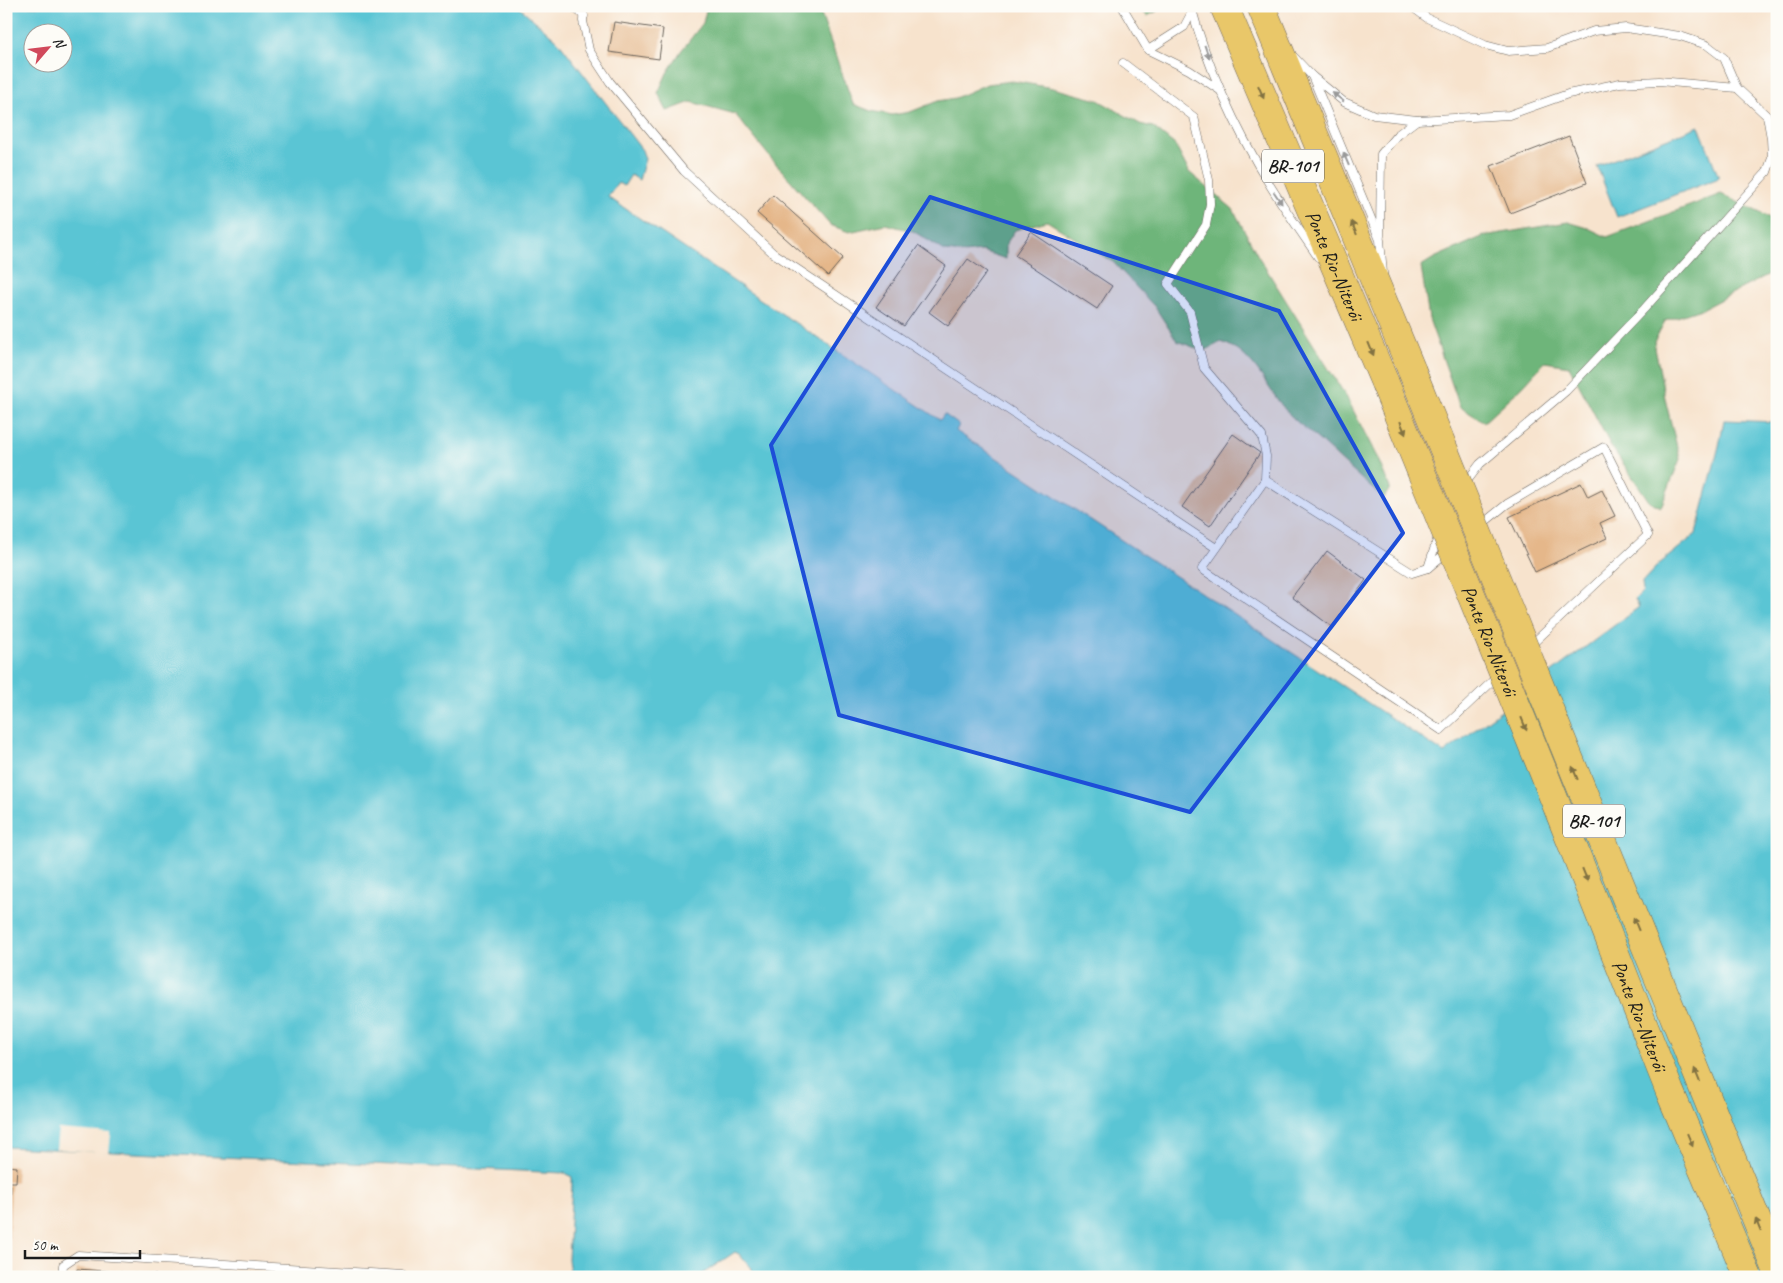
<svg xmlns="http://www.w3.org/2000/svg" width="1783" height="1283" font-family="Caveat,sans-serif">
	<style>
		.forest { fill: #6eb57a; stroke: #45684b }
		.water { fill: #5ac5d4; stroke: #3b7078; fill-rule: evenodd }
		.pier { fill: #f7e3cd }
		.building { fill: #e5b78a }
		.lines { fill: none; stroke-linecap: round; stroke-linejoin: round }
		.service-casing { stroke: #69625a; stroke-width: 9 }
		.motorway-casing { stroke: #69625a; stroke-width: 29 }
		.service { stroke: #fff; stroke-width: 8 }
		.motorway { stroke: #e9c769; stroke-width: 28 }
		.motorway-bridge-casing { stroke: #69625a; stroke-width: 29; stroke-linecap: butt }
		.motorway-bridge { stroke: #e9c769; stroke-width: 28 }
		.oneway { fill: #999 }
		.oneway2 { fill: #827242 }
		.marked { fill: #1d4ed8; fill-opacity: 0.2; stroke: #1d4ed8; stroke-width: 4; stroke-linejoin: round }
		.labels { text-anchor: middle; dominant-baseline: central; stroke-width: 4; stroke-linejoin: round; paint-order: stroke }
		.shield { fill: #fdfcf7; stroke: #605f5e; stroke-width: 1 }
		.shield-label { font-size: 19px; font-weight: bold; fill: #1c1c1c }
		.street-label { font-size: 20px; fill: #1c1c1c; stroke: #fdfcf7 }
	</style>
	<rect width="100%" height="100%" fill="#fdfcf7"/>
	<filter id="ink" filterUnits="userSpaceOnUse"><feTurbulence type="fractalNoise" baseFrequency=".02" numOctaves="2"/><feDisplacementMap in="SourceGraphic" scale="10" xChannelSelector="R" yChannelSelector="G"/><feConvolveMatrix kernelMatrix="1 2 1 2 8 2 1 2 1" color-interpolation-filters="sRGB"/></filter>
	<filter id="wash" filterUnits="userSpaceOnUse"><feTurbulence type="fractalNoise" baseFrequency=".0096" numOctaves="4" result="noise"/><feDisplacementMap in="SourceGraphic" scale="20" xChannelSelector="R" yChannelSelector="G"/><feGaussianBlur stdDeviation="1.12" result="paint"/><feColorMatrix in="noise" values="0 0 0 0 0 0 0 0 0 0 0 0 0 0 0 0 0 1.4 0 .05"/><feComposite in="paint" operator="in"/></filter>
	<g filter="url(#wash)">
		<rect width="100%" height="100%" fill="#f7e3cd"/>
		<g class="forest">
			<path d="M707,6H818L853,104L871,111L892,115L910,112L938,101L955,98L987,84L1012,81L1053,88L1098,100L1140,124L1153,127L1175,145L1189,172L1233,209L1258,256L1347,398L1378,459L1390,488L1384,498C1361,480 1341,460 1320,441C1311,433 1300,425 1291,416C1267,392 1256,353 1221,342L1204,351L1177,341L1155,307L1113,262L1047,221L1015,230L1006,244V259L982,251L963,253L945,251L913,231L885,224L849,232L830,225L769,156L735,114L691,102L667,111L658,93L667,73L681,51L703,23Z"/>
			<path d="M1139,6H1161L1157,11L1147,16Z"/>
			<path d="M1721,194L1777,221V270L1704,308L1665,321L1654,342L1666,403L1680,459L1661,507L1649,501L1611,446L1569,366L1545,362L1522,387L1484,422L1460,407L1429,319L1421,266L1434,258L1484,236L1568,222L1588,228L1607,237Z"/>
		</g>
		<g class="water">
			<path d="M6,6H518L558,41L642,150L645,159L639,180L631,175L624,186L618,183L608,197L940,420L944,414L959,425L956,431L1444,753L1639,607L1635,599L1643,591L1642,582L1658,565L1696,534L1719,446L1724,420L1777,422V1277H758L739,1254L735,1252L698,1277H571L568,1260L572,1183V1177L564,1173L6,1147ZM32,32H62V62H32Z"/>
			<path d="M1699,126L1719,178L1617,217L1597,166Z"/>
		</g>
		<path class="pier" d="M58,1129L111,1133L109,1153L56,1149Z"/>
		<g id="blocks">
			<g class="building">
				<path d="M614,22L663,29L659,59L609,52Z"/>
				<path d="M1569,136L1587,183L1510,213L1491,166Z"/>
				<path d="M773,195L843,258L828,276L757,213Z"/>
				<path d="M1031,232L1112,286L1097,309L1015,255Z"/>
				<path d="M918,246L946,266L904,326L876,307Z"/>
				<path d="M968,259L987,272L948,326L929,312Z"/>
				<path d="M1233,434L1260,453L1210,526L1182,507Z"/>
				<path d="M1581,483L1588,497L1602,490L1615,516L1600,523L1607,538L1535,572L1509,517Z"/>
				<path d="M1327,551L1366,580L1332,627L1292,597Z"/>
				<path d="M6,1166L17,1167L16,1182H6Z"/>
				<path d="M6,1184L11,1185L8,1263H6Z"/>
				<path d="M77,1269L156,1275V1277H76Z"/>
			</g>
		</g>
	</g>
	<g filter="url(#ink)">
		<use href="#blocks" fill-opacity="0" stroke="#69625a" stroke-width="1"/>
		<g class="lines">
			<defs>
				<g id="service">
					<path d="M573,6L584,16"/>
					<path d="M584,6L583,21L589,50L610,82L684,171L773,253L1216,548"/>
					<path d="M1122,6L1148,50L1189,70L1221,91"/>
					<path d="M1191,6C1208,70 1237,131 1271,187C1286,211 1302,234 1318,257"/>
					<path d="M1411,6L1427,18L1485,45L1508,51L1547,48L1594,31L1626,28L1680,36L1707,45L1724,58L1737,88L1767,116L1771,138L1772,158L1767,172L1644,309L1566,391L1480,464L1464,485"/>
					<path d="M1148,50L1184,27L1192,12"/>
					<path d="M1293,56L1312,76L1380,240L1383,273"/>
					<path d="M1123,63L1194,117L1209,180L1210,204L1206,225L1168,284L1190,312L1204,368L1262,436L1266,456L1265,480L1412,573L1428,568L1448,551"/>
					<path d="M1312,76L1344,102L1374,115L1417,120L1509,115L1568,94L1620,83L1659,81L1737,88"/>
					<path d="M1380,236L1381,154L1397,135L1417,120"/>
					<path d="M1265,480L1202,569L1441,730L1499,675"/>
					<path d="M1481,525L1507,504L1604,447L1648,535L1529,647"/>
					<path d="M1428,568L1439,534"/>
					<path d="M62,1277L63,1265L78,1255L403,1275"/>
				</g>
				<g id="motorway">
					<path id="s1" d="M1224,6L1385,383"/>
					<path d="M1261,6L1412,371"/>
				</g>
			</defs>
			<use href="#service" class="service-casing"/>
			<use href="#motorway" class="motorway-casing"/>
			<use href="#service" class="service"/>
			<use href="#motorway" class="motorway"/>
			<defs>
				<g id="motorway-bridge">
					<path d="M1412,371L1777,1270"/>
					<path id="s2" d="M1385,383L1543,771L1670,1092L1748,1277"/>
				</g>
			</defs>
			<use href="#motorway-bridge" class="motorway-bridge-casing"/>
			<use href="#motorway-bridge" class="motorway-bridge"/>
		</g>
		<defs><path id="oneway-solid" d="M-6-.8H1V-3.2L6.5 0L1 3.2V.8H-6Z" transform="scale(1.25)"/></defs>
		<g class="oneway">
			<use href="#oneway-solid" transform="translate(1207 52) rotate(70)"/>
			<use href="#oneway-solid" transform="translate(1338 97) rotate(-142)"/>
			<use href="#oneway-solid" transform="translate(1346 159) rotate(-113)"/>
			<use href="#oneway-solid" transform="translate(1278 198) rotate(56)"/>
		</g>
		<g class="oneway2">
			<use href="#oneway-solid" transform="translate(1261 92) rotate(67)"/>
			<use href="#oneway-solid" transform="translate(1354 228) rotate(-113)"/>
			<use href="#oneway-solid" transform="translate(1371 349) rotate(68)"/>
			<use href="#oneway-solid" transform="translate(1403 428) rotate(68)"/>
			<use href="#oneway-solid" transform="translate(1524 724) rotate(68)"/>
			<use href="#oneway-solid" transform="translate(1575 773) rotate(-112)"/>
			<use href="#oneway-solid" transform="translate(1585 875) rotate(68)"/>
			<use href="#oneway-solid" transform="translate(1636 924) rotate(-112)"/>
			<use href="#oneway-solid" transform="translate(1697 1075) rotate(-112)"/>
			<use href="#oneway-solid" transform="translate(1690 1140) rotate(67)"/>
			<use href="#oneway-solid" transform="translate(1758 1225) rotate(-112)"/>
		</g>
	</g>
	<path class="marked" d="M930,197L1279,311L1403,533L1190,812L839,715L771,445Z"/>
	<g class="labels">
		<g class="shield">
			<rect x="1262" y="149.5" width="62" height="33" rx="4"/>
			<rect x="1563" y="804.5" width="62" height="33" rx="4"/>
		</g>
		<g class="shield-label">
			<text x="1293" y="166">BR-101</text>
			<text x="1594" y="821">BR-101</text>
		</g>
		<g class="street-label">
			<text stroke="none"><textPath href="#s1" startOffset="282">Ponte Rio-Niterói</textPath></text>
			<text stroke="none"><textPath href="#s2" startOffset="278">Ponte Rio-Niterói</textPath></text>
			<text stroke="none"><textPath href="#s2" startOffset="682">Ponte Rio-Niterói</textPath></text>
		</g>
	</g>
	<rect width="1783" height="1283" fill="none" stroke="#fdfcf7" stroke-width="25"/>
	<g transform="translate(48 48) rotate(62)"><circle r="24" fill="#fdfcf7" stroke="#a3a29f"/>
	<path d="M0-4L9 19L0 12L-9 19Z" fill="#d1495b"/>
	<text y="-8" font-size="14" font-weight="bold" text-anchor="middle" fill="#1c1c1c">N</text>
	</g>
	<path d="M25 1250v8h115v-8" fill="none" stroke="#1c1c1c" stroke-width="2.5"/>
	<text x="32" y="1250" font-size="15" fill="#1c1c1c" stroke="#fdfcf7" stroke-width="4" paint-order="stroke">50 m</text>
</svg>
